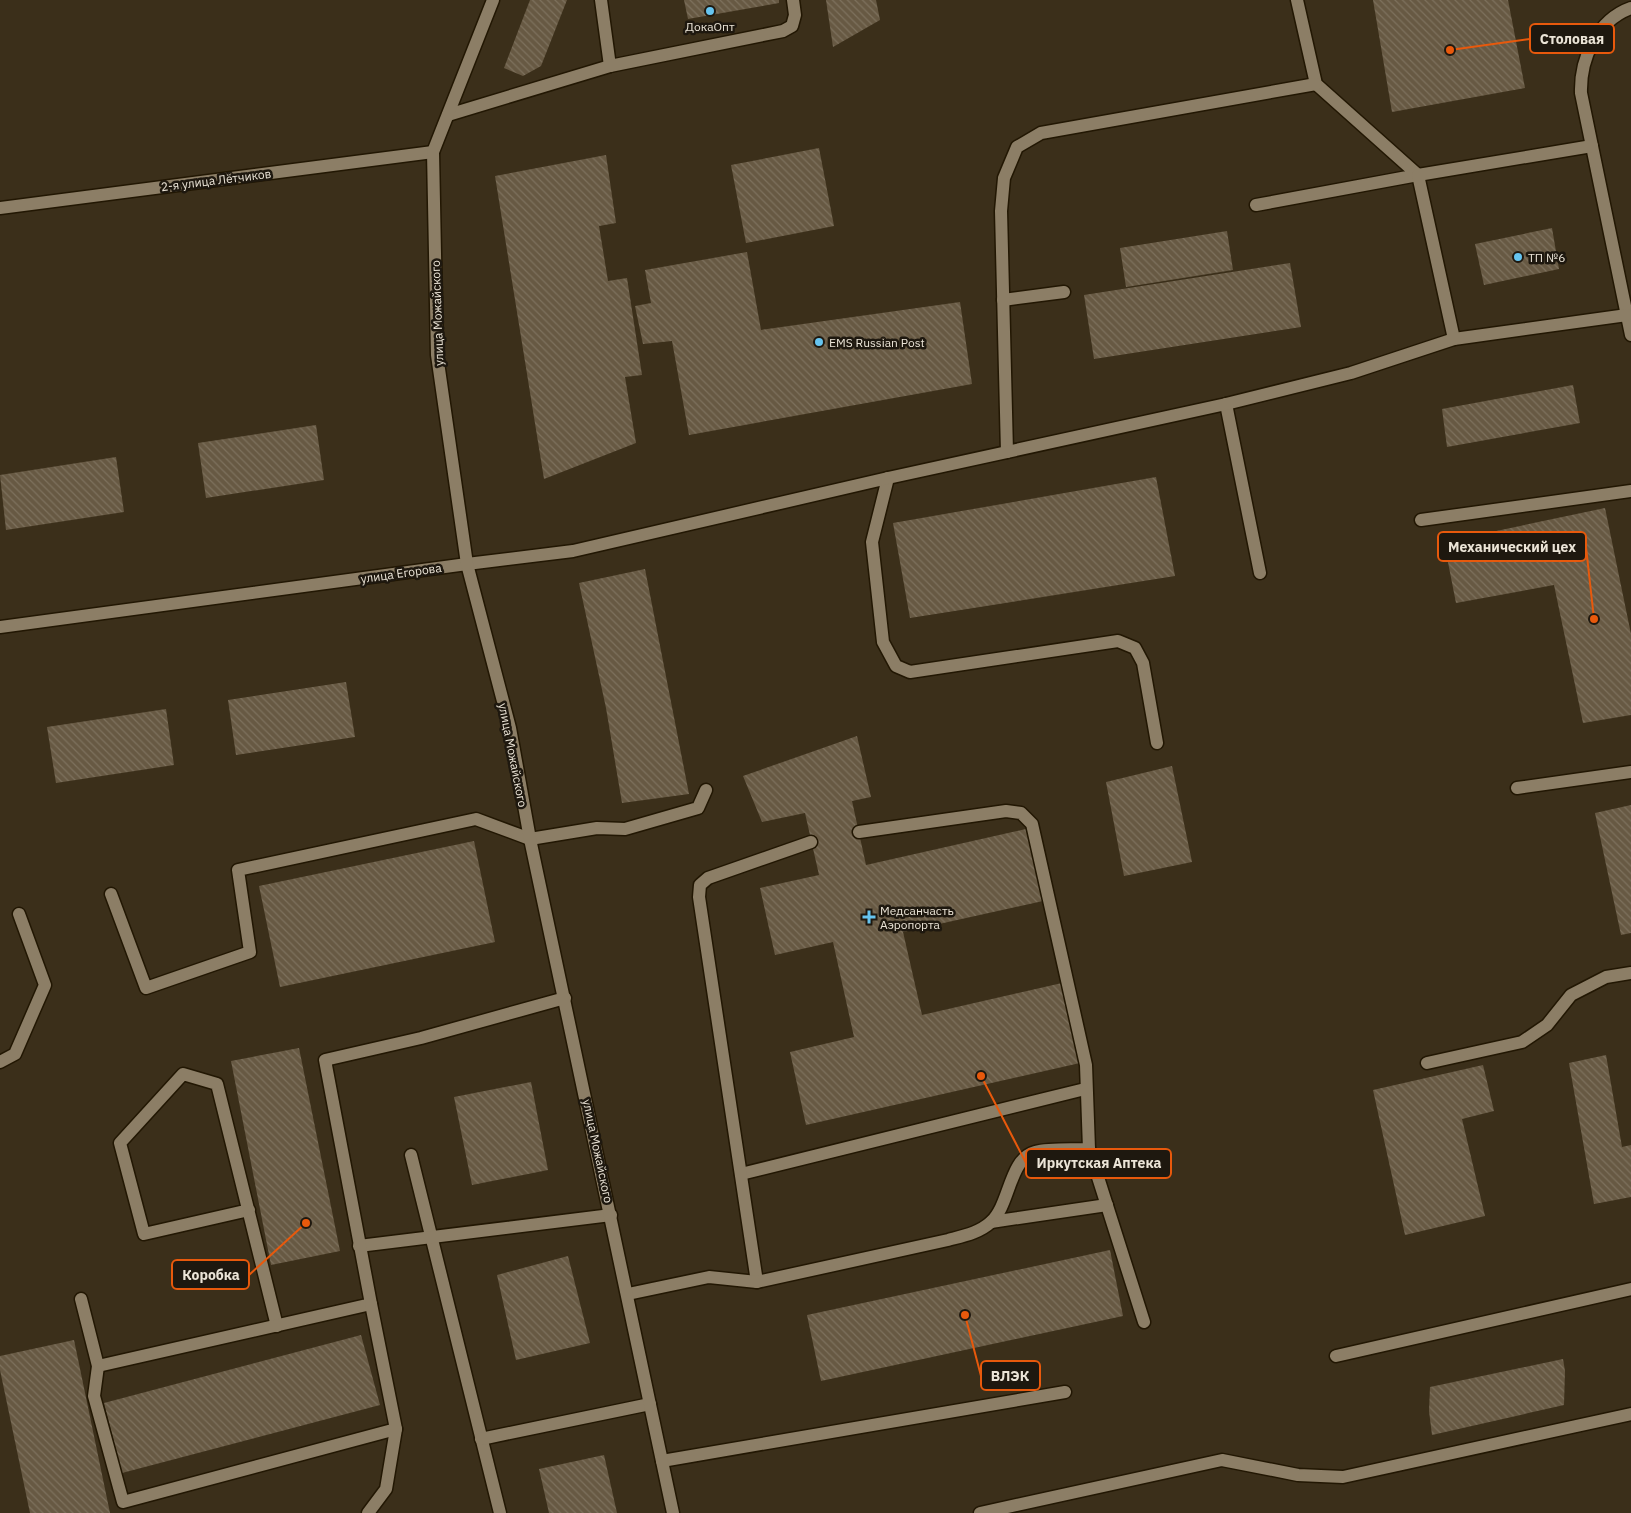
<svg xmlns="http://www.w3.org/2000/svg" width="1631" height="1513" font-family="'IBM Plex Sans',sans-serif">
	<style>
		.building { fill: url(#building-back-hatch) }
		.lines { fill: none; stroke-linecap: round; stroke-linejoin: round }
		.service-casing { stroke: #221703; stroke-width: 15 }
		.minor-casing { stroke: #221703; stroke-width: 15 }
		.tertiary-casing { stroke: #221703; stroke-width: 15 }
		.service { stroke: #8c7e66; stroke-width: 12 }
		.minor { stroke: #8c7e66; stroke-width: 12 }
		.tertiary { stroke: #8c7e66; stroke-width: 12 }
		.poi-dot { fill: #66c4ef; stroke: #1e180f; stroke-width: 2 }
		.labels { text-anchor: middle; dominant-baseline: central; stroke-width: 5; stroke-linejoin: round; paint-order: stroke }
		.poi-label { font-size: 12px; fill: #ebe4d7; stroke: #1e180f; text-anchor: start }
		.street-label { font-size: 12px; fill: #ebe4d7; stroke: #1e180f }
		.leader { fill: none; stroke: #e8590c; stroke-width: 2 }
		.callout-dot { fill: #e8590c; stroke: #1e180f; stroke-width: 2 }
		.callout { fill: #1e180f; stroke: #e8590c; stroke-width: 2 }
		.callout-label { font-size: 14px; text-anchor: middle; font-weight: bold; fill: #ebe4d7 }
	</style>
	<defs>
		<pattern id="building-back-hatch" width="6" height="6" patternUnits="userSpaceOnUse" patternTransform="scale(1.25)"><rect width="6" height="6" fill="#675943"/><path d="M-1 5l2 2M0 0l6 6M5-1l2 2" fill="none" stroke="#7d715d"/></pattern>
	</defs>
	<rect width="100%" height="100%" fill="#3b2f1a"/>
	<g class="building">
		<path d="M530,0H567L541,66L523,76L504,68Z"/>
		<path d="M684,0H779V3L688,19Z"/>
		<path d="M826,0H876L880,20L833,47Z"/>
		<path d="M1373,0H1508L1525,88L1392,112Z"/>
		<path d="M819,148L834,226L746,243L731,165Z"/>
		<path d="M606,155L616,223L599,226L608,281L627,278L642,375L625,377L636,443L544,479L495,176Z"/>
		<path d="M1552,228L1559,269L1484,285L1475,244Z"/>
		<path d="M1227,231L1233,270L1126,287L1120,248Z"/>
		<path d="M747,252L761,330L960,302L972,384L689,435L672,341L643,344L635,306L651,303L645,270Z"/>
		<path d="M1290,263L1301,327L1094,359L1084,295Z"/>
		<path d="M1573,385L1580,423L1447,447L1442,409Z"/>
		<path d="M316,425L324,480L206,498L198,443Z"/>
		<path d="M116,457L124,512L6,530L0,475Z"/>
		<path d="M1156,477L1175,576L910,618L893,523Z"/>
		<path d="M1605,508L1631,634V715L1583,723L1554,585L1456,603L1444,542Z"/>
		<path d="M645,569L689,794L622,803L606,708L579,583Z"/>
		<path d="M346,682L355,737L236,755L228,700Z"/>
		<path d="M166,709L174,765L56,783L47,727Z"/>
		<path d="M857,736L871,797L852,801L866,865L1026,829L1043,901L903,932L922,1015L1062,983L1080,1063L806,1125L790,1052L854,1037L833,942L775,955L760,888L819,875L805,813L762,822L743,776Z"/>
		<path d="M1172,766L1192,862L1124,876L1106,782Z"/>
		<path d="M1631,805V933L1621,935L1595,813Z"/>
		<path d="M474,841L495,942L280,987L259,886Z"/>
		<path d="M299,1048L340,1251L271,1265L231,1061Z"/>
		<path d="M1606,1055L1622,1147L1631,1145V1197L1594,1204L1569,1063Z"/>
		<path d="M1483,1065L1494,1111L1462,1119L1485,1216L1405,1235L1373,1090Z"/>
		<path d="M531,1082L548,1170L472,1185L454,1097Z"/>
		<path d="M1110,1250L1123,1316L821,1381L807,1315Z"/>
		<path d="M568,1256L590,1343L516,1360L497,1275Z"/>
		<path d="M361,1335L380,1405L122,1473L104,1403Z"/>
		<path d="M74,1340L110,1513H30L0,1370V1356Z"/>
		<path d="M1563,1359L1565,1371L1564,1405L1432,1435L1429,1411L1430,1387Z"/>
		<path d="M604,1455L617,1513H549L539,1469Z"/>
	</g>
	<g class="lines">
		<defs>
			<g id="service">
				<path d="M601,0L610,66"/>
				<path d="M1631,8C1597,20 1580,59 1581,93L1631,335"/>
				<path d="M448,115L610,66L783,31L792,26L795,15L793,0"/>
				<path d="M1256,205L1418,175L1316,84L1297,0"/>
				<path d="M1003,300L1064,292"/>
				<path d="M1454,339L1418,175L1592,146"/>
				<path d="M1226,404L1260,573"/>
				<path d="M1007,452L1001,211L1004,178L1017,147L1041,133L1316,84"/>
				<path d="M888,478L872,542L883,642L896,666L910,672L1118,641L1135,648L1143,663L1157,743"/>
				<path d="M1421,520L1631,491"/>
				<path d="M467,564L573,551L888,478L1226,404L1351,373L1454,339L1627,315"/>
				<path d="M1517,788L1631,772"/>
				<path d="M111,894L146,988L250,952L238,870L476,819L530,839L597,828L625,829L698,808L706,790"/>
				<path d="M0,1062L15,1054L45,985L19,914"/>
				<path d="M1427,1063L1522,1042L1547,1025L1571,995L1606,977L1631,973"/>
				<path d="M1089,1149L1144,1322"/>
				<path d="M411,1155L500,1513"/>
				<path d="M741,1174L1085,1089"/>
				<path d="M249,1210L144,1234L120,1143L183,1074L217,1084L277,1326"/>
				<path d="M991,1222L1107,1205"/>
				<path d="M359,1246L611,1215"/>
				<path d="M757,1282L699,897L700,885L708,878L811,842"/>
				<path d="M628,1294L709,1277L757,1282L948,1240C963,1236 979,1233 991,1222C1010,1205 1009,1159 1035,1152C1051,1148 1072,1150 1089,1149L1086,1065L1032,824L1021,813L1006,811L859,832"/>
				<path d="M81,1299L98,1366L94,1396L123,1502L396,1429"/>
				<path d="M1336,1356L1631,1289"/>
				<path d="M98,1366L371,1304L325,1060L421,1038L565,998"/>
				<path d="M481,1439L650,1404"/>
				<path d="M662,1461L1065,1392"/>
				<path d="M368,1513L386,1489L396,1429L371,1304"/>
				<path d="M980,1513L1222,1460L1298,1475L1343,1477L1631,1414"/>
			</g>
			<g id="minor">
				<path d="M0,208L433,152"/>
				<path d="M0,627L467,564"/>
			</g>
			<path id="tertiary" d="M493,0L433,152L437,355L467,564L510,728L530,839L673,1513"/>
		</defs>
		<use href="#service" class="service-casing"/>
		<use href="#minor" class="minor-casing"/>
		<use href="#tertiary" class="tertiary-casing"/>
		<use href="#service" class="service"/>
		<use href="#minor" class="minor"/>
		<use href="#tertiary" class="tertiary"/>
	</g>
	<g class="poi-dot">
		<circle cx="710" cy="11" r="5"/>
		<circle cx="1518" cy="257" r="5"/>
		<circle cx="819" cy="342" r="5"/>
		<path d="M866.5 909.5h5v5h5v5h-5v5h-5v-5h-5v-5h5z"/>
	</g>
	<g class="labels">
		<g class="poi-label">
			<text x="710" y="26" text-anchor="middle">ДокаОпт</text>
			<text x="1528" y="257">ТП №6</text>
			<text x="829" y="342">EMS Russian Рost</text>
			<text x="880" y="910">Медсанчасть<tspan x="880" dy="14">Аэропорта</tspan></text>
		</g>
		<g class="street-label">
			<text transform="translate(216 180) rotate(-7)">2-я улица Лётчиков</text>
			<text transform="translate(437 313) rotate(-92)">улица Можайского</text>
			<text transform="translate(401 573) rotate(-8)">улица Егорова</text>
			<text transform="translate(513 755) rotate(79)">улица Можайского</text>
			<text transform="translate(598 1151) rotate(78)">улица Можайского</text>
		</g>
	</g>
	<path class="leader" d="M1450 50L1530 39M1594 619L1586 547M981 1076L1026 1163M306 1223L249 1275M965 1315L981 1376"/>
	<g class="callout-dot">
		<circle cx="1450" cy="50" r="5"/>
		<circle cx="1594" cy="619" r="5"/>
		<circle cx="981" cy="1076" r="5"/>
		<circle cx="306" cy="1223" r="5"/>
		<circle cx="965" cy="1315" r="5"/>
	</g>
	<g class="callout">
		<rect x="1530" y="24" width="84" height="29" rx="5"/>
		<rect x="1438" y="532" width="148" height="29" rx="5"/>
		<rect x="1026" y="1149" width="145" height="29" rx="5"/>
		<rect x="172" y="1260" width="77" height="29" rx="5"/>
		<rect x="981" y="1361" width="59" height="29" rx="5"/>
	</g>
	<g class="callout-label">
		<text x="1572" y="44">Столовая</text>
		<text x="1512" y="552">Механический цех</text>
		<text x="1099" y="1168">Иркутская Аптека</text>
		<text x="211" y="1280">Коробка</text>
		<text x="1010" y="1381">ВЛЭК</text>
	</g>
</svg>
